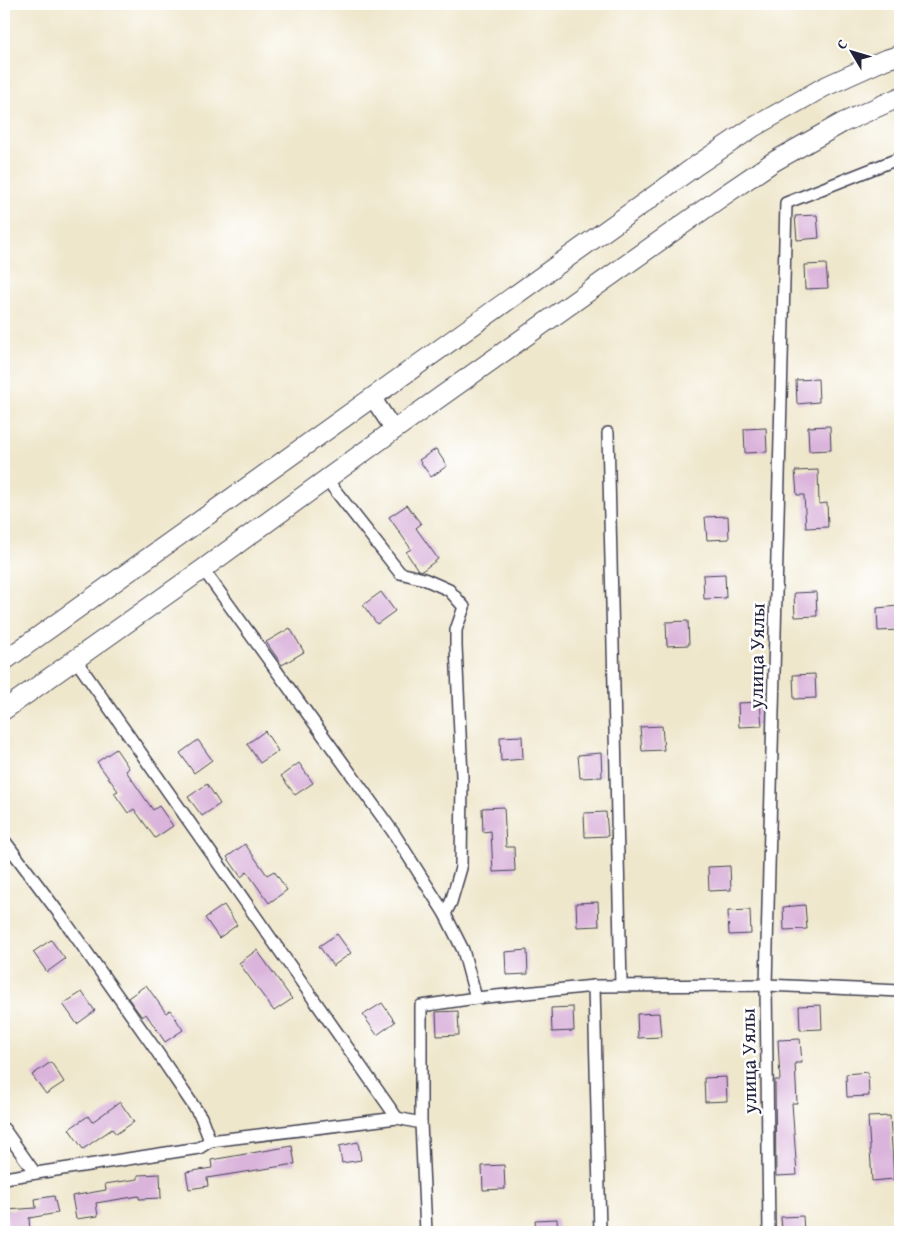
<svg xmlns="http://www.w3.org/2000/svg" width="904" height="1236" font-family="'Gentium Book Plus',serif">
	<style>
		.building { fill: #dab4db }
		.lines { fill: none; stroke-linecap: round; stroke-linejoin: round }
		.street-casing { stroke: #414051; stroke-width: 14 }
		.secondary-casing { stroke: #414051; stroke-width: 19 }
		.primary-casing { stroke: #414051; stroke-width: 21 }
		.street { stroke: #fff; stroke-width: 11 }
		.secondary { stroke: #fff; stroke-width: 16 }
		.primary { stroke: #fff; stroke-width: 19 }
		.labels { text-anchor: middle; dominant-baseline: central; stroke-width: 5; stroke-linejoin: round; paint-order: stroke }
		.street-label { font-size: 20px; fill: #22223b; stroke: #fff }
	</style>
	<rect width="100%" height="100%" fill="#fff"/>
	<filter id="ink" filterUnits="userSpaceOnUse"><feTurbulence type="fractalNoise" baseFrequency=".02" numOctaves="2"/><feDisplacementMap in="SourceGraphic" scale="10" xChannelSelector="R" yChannelSelector="G"/><feConvolveMatrix kernelMatrix="1 2 1 2 8 2 1 2 1" color-interpolation-filters="sRGB"/></filter>
	<filter id="wash" filterUnits="userSpaceOnUse"><feTurbulence type="fractalNoise" baseFrequency=".0096" numOctaves="4" result="noise"/><feDisplacementMap in="SourceGraphic" scale="20" xChannelSelector="R" yChannelSelector="G"/><feGaussianBlur stdDeviation="1.12" result="paint"/><feColorMatrix in="noise" values="0 0 0 0 0 0 0 0 0 0 0 0 0 0 0 0 0 1.4 0 .05"/><feComposite in="paint" operator="in"/></filter>
	<g filter="url(#wash)">
		<rect width="100%" height="100%" fill="#efe7cc"/>
		<g id="blocks">
			<g class="building">
				<path d="M817,215L819,238L797,240L795,216Z"/>
				<path d="M826,264L828,288L805,289L804,265Z"/>
				<path d="M818,379L819,402L797,404L796,380Z"/>
				<path d="M830,426L831,450L809,451L808,427Z"/>
				<path d="M766,428L767,452L745,453L744,429Z"/>
				<path d="M436,449L447,466L431,477L419,460Z"/>
				<path d="M818,470L819,504L827,503L828,527L806,528L804,495H797L795,471Z"/>
				<path d="M407,505L421,524L416,528L438,559L422,571L418,570L406,552L411,549L389,517Z"/>
				<path d="M728,516L729,539L707,540L705,517Z"/>
				<path d="M725,574L726,598L704,599L703,575Z"/>
				<path d="M381,592L395,611L377,624L363,605Z"/>
				<path d="M816,592L817,616L795,617L794,593Z"/>
				<path d="M899,606L900,630L878,631L877,608Z"/>
				<path d="M688,621L689,645L667,646L666,622Z"/>
				<path d="M290,628L304,652L282,665L266,642Z"/>
				<path d="M815,674L816,698L794,699L793,675Z"/>
				<path d="M760,702L762,726L739,727L738,703Z"/>
				<path d="M662,726L664,750L642,751L640,727Z"/>
				<path d="M265,731L278,751L260,763L247,744Z"/>
				<path d="M522,736L523,759L501,761L500,737Z"/>
				<path d="M198,740L212,760L194,773L180,753Z"/>
				<path d="M116,749L129,768L126,771L153,810L159,806L173,826L155,838L134,809L128,813L114,793L118,791L97,762Z"/>
				<path d="M601,753L602,777L580,778L578,755Z"/>
				<path d="M299,763L313,783L295,795L281,776Z"/>
				<path d="M207,784L220,804L202,816L188,797Z"/>
				<path d="M504,807L506,847H514L515,871L493,872L491,831L483,832L482,808Z"/>
				<path d="M606,812L608,836L585,837L584,813Z"/>
				<path d="M245,844L267,875L274,871L287,890L269,903L247,872L241,877L227,857Z"/>
				<path d="M730,866L731,890L709,891L708,867Z"/>
				<path d="M598,902L599,926L577,927L576,903Z"/>
				<path d="M224,905L237,925L219,938L205,918Z"/>
				<path d="M805,905L807,929L784,930L783,907Z"/>
				<path d="M750,910L751,934L729,935L728,911Z"/>
				<path d="M337,934L351,953L333,966L319,946Z"/>
				<path d="M51,940L65,959L47,972L33,952Z"/>
				<path d="M257,950L292,999L274,1011L239,963Z"/>
				<path d="M527,950L528,974L506,975L505,952Z"/>
				<path d="M146,985L166,1013L170,1010L183,1030L165,1042L146,1014L142,1017L128,998Z"/>
				<path d="M82,992L95,1011L77,1024L63,1004Z"/>
				<path d="M382,1003L395,1022L377,1035L363,1015Z"/>
				<path d="M821,1005L822,1029L800,1030L799,1006Z"/>
				<path d="M573,1007L574,1031L552,1032L551,1008Z"/>
				<path d="M458,1011L459,1035L437,1036L436,1012Z"/>
				<path d="M659,1013L661,1037L638,1038L637,1014Z"/>
				<path d="M800,1039L802,1063H795L797,1103H792L797,1175L776,1176L775,1080H780L778,1040Z"/>
				<path d="M51,1062L64,1082L46,1094L32,1075Z"/>
				<path d="M868,1072L869,1096L847,1097L846,1074Z"/>
				<path d="M726,1077L727,1101L705,1102L704,1078Z"/>
				<path d="M120,1102L134,1122L116,1134L112,1129L83,1149L69,1129L88,1116L92,1122Z"/>
				<path d="M890,1116L894,1179L872,1181L868,1117Z"/>
				<path d="M358,1142L361,1160L342,1163L339,1146Z"/>
				<path d="M292,1146L295,1164L207,1178L208,1186L189,1189L186,1172L212,1168L211,1160Z"/>
				<path d="M504,1165L505,1189L483,1190L482,1166Z"/>
				<path d="M160,1174L161,1198L139,1199V1196L96,1203L98,1216L76,1219L72,1196L106,1190L105,1184L138,1179V1175Z"/>
				<path d="M54,1196L58,1213L29,1218L30,1232H8L6,1210L36,1208L35,1199Z"/>
				<path d="M803,1216L804,1232H782L781,1217Z"/>
				<path d="M557,1219L558,1232H536L535,1220Z"/>
			</g>
		</g>
	</g>
	<g filter="url(#ink)">
		<use href="#blocks" fill-opacity="0" stroke="#414051" stroke-width="1"/>
		<g class="lines">
			<defs>
				<g id="street">
					<path d="M608,433L621,985"/>
					<path d="M327,480L400,573L424,579L449,590L464,607L456,630V646L462,777L461,868L451,902L445,914"/>
					<path d="M203,569L393,832L445,914L463,950L476,998"/>
					<path d="M75,659L397,1118"/>
					<path d="M4,840L64,920L151,1043L201,1117L210,1141L199,1148L4,1178"/>
					<path d="M594,986L600,1232"/>
					<path d="M4,1129L35,1173"/>
					<path d="M210,1141L397,1118L421,1123"/>
					<path d="M426,1232L421,1123V1006L476,998L594,986L766,985L900,991"/>
					<path d="M769,1232L766,985L786,203L900,158"/>
				</g>
				<path id="secondary" d="M372,397L394,430"/>
				<g id="primary">
					<path d="M4,661L697,165L752,128L824,87L884,60L900,55"/>
					<path d="M4,710L203,569L394,430L720,198L773,162L842,123L900,97"/>
				</g>
			</defs>
			<use href="#street" class="street-casing"/>
			<use href="#secondary" class="secondary-casing"/>
			<use href="#primary" class="primary-casing"/>
			<use href="#street" class="street"/>
			<use href="#secondary" class="secondary"/>
			<use href="#primary" class="primary"/>
		</g>
	</g>
	<g class="labels">
		<g class="street-label">
			<text transform="translate(756 656) rotate(-89)">улица Уялы</text>
			<text transform="translate(748 1061) rotate(-91)">улица Уялы</text>
		</g>
	</g>
	<rect width="904" height="1236" fill="none" stroke="#fff" stroke-width="20"/>
	<g transform="translate(852 52) rotate(308)" stroke="#ffffff" stroke-width="4" paint-order="stroke">
	<path d="M0-4L9 19L0 12L-9 19Z" fill="#22223b"/>
	<text y="-8" font-size="14" font-weight="bold" text-anchor="middle" fill="#22223b">С</text>
	</g>
</svg>
